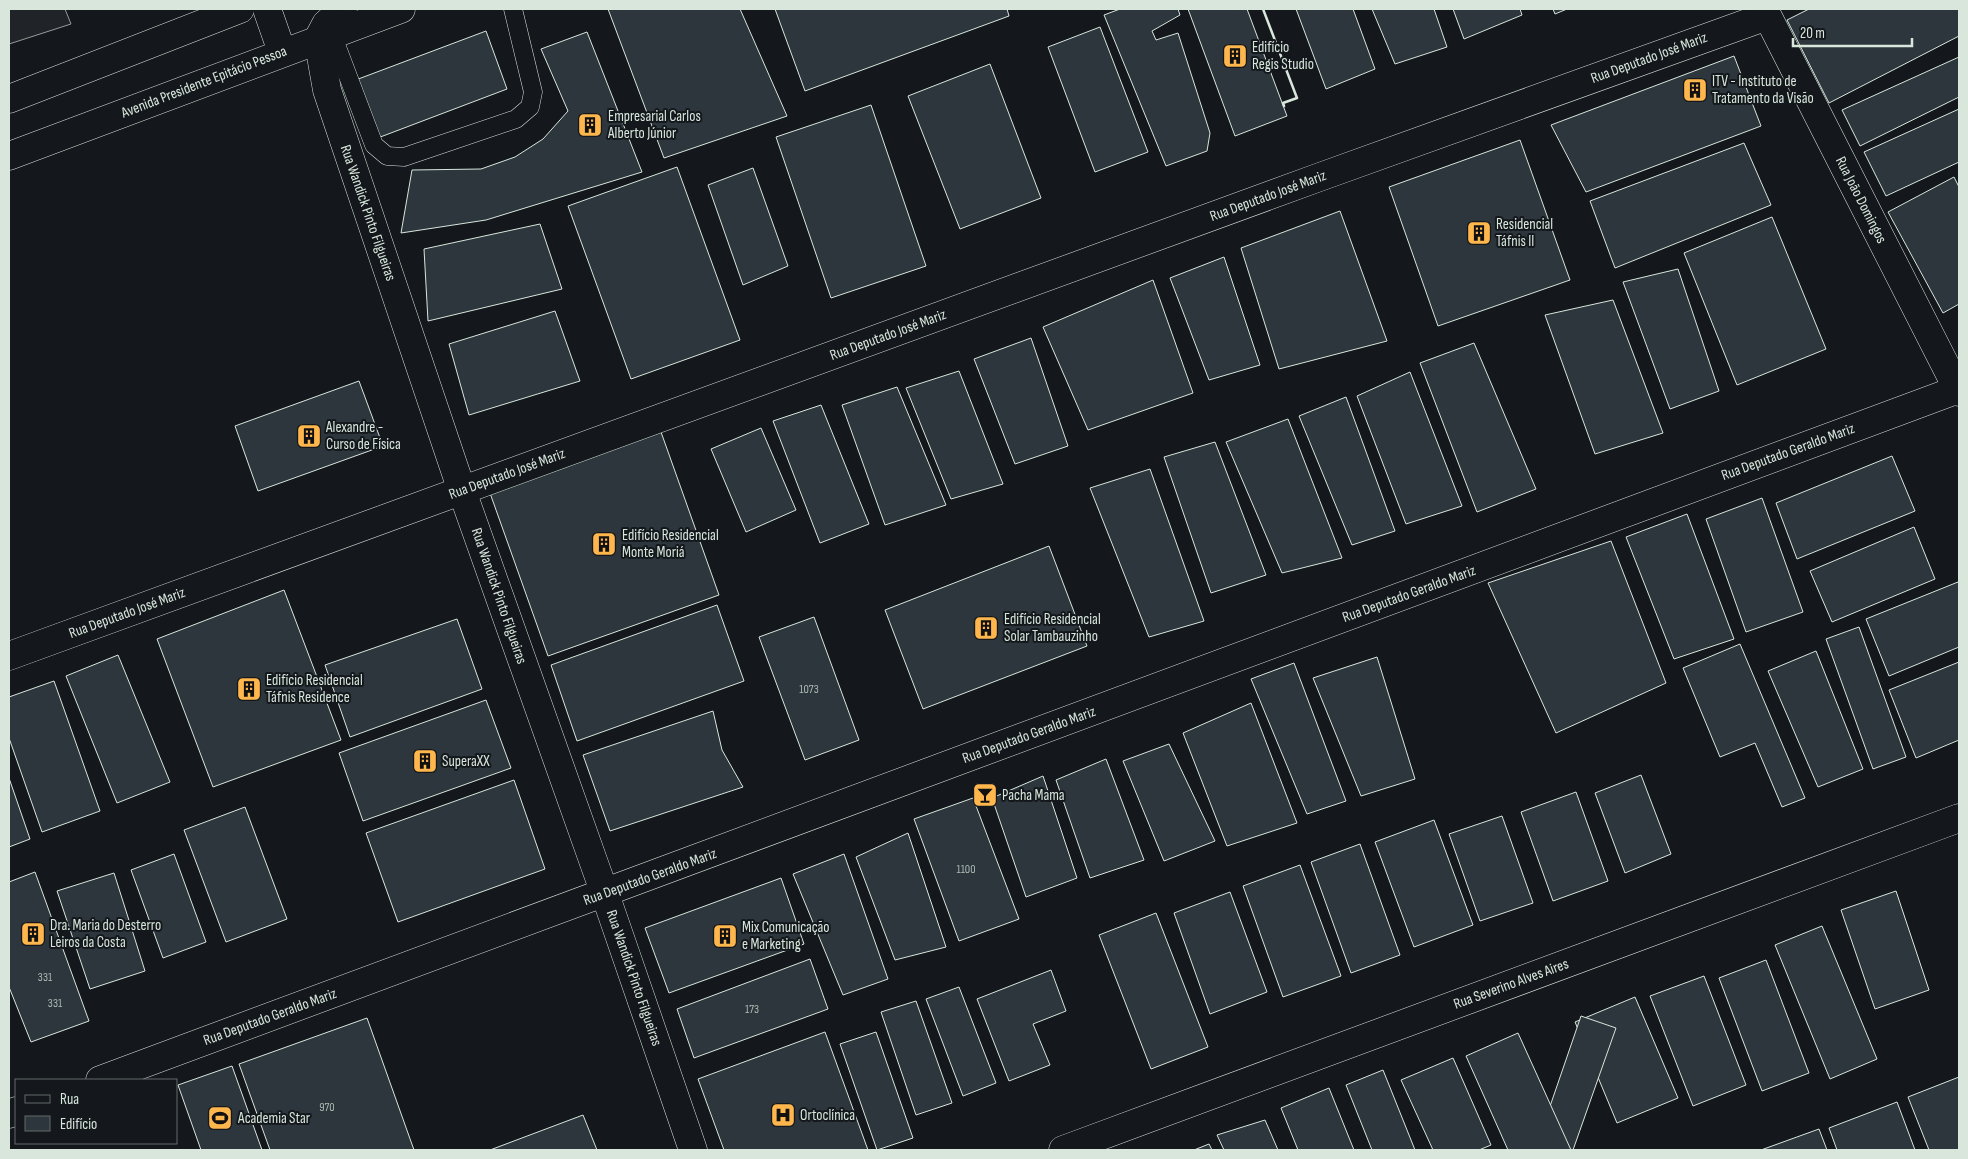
<svg xmlns="http://www.w3.org/2000/svg" width="1968" height="1159" font-family="'Sofia Sans Condensed',sans-serif">
	<style>
		.green { fill: #202428; stroke: #939e99 }
		.building { fill: #2c363c; stroke: #d8e6dc }
		.lines { fill: none; stroke-linecap: round; stroke-linejoin: round }
		.service-casing { stroke: #d8e6dc; stroke-width: 19 }
		.minor-casing { stroke: #d8e6dc; stroke-width: 29 }
		.tertiary-casing { stroke: #d8e6dc; stroke-width: 29 }
		.primary-casing { stroke: #d8e6dc; stroke-width: 29 }
		.service { stroke: #14181c; stroke-width: 18 }
		.minor { stroke: #14181c; stroke-width: 28 }
		.tertiary { stroke: #14181c; stroke-width: 28 }
		.primary { stroke: #14181c; stroke-width: 28 }
		.wall { stroke: #d8e6dc; stroke-width: 2.5 }
		.labels { text-anchor: middle; dominant-baseline: central; stroke-width: 4; stroke-linejoin: round; paint-order: stroke }
		.number-label { font-size: 12px; fill: #adbab4 }
		.poi-label { font-size: 15px; fill: #d8e6dc; stroke: #14181c; text-anchor: start }
		.street-label { font-size: 15px; fill: #d8e6dc; stroke: #14181c }
	</style>
	<rect width="100%" height="100%" fill="#14181c"/>
	<path class="green" d="M9,9H65L71,24L9,44Z"/>
	<g class="building">
		<path d="M608,9H740L787,116L664,158Z"/>
		<path d="M775,9H1007L1009,16L805,91Z"/>
		<path d="M1120,9H1178L1180,15L1152,31L1156,40L1178,33L1210,133L1207,151L1166,166L1104,15Z"/>
		<path d="M1188,9H1247L1287,116L1235,136Z"/>
		<path d="M1296,9H1353L1375,69L1326,89Z"/>
		<path d="M1372,9H1434L1447,47L1395,64Z"/>
		<path d="M1453,9H1520L1522,15L1464,39Z"/>
		<path d="M1553,9H1567L1555,14Z"/>
		<path d="M1809,9H1959V36L1829,103L1787,20Z"/>
		<path d="M1100,27L1148,152L1095,172L1048,47Z"/>
		<path d="M486,31L507,89L375,139L353,81Z"/>
		<path d="M587,32L642,172L486,220L401,233L412,170L481,169L515,157L543,139L568,111L541,49Z"/>
		<path d="M1734,56L1761,126L1586,192L1551,125Z"/>
		<path d="M1959,57V97L1860,146L1842,110Z"/>
		<path d="M990,64L1041,198L960,229L908,96Z"/>
		<path d="M871,105L926,266L831,298L776,137Z"/>
		<path d="M1959,109V162L1886,196L1864,152Z"/>
		<path d="M1520,140L1570,280L1438,326L1389,187Z"/>
		<path d="M1744,143L1771,205L1615,268L1590,201Z"/>
		<path d="M677,167L740,340L631,379L568,206Z"/>
		<path d="M753,168L788,266L743,285L708,185Z"/>
		<path d="M1954,177L1959,187V304L1943,313L1888,212Z"/>
		<path d="M1340,211L1387,341L1279,369L1241,248Z"/>
		<path d="M1772,217L1826,349L1737,385L1684,253Z"/>
		<path d="M540,224L562,289L428,321L424,249Z"/>
		<path d="M1224,257L1260,365L1209,380L1170,278Z"/>
		<path d="M1678,269L1719,391L1670,409L1623,282Z"/>
		<path d="M1153,280L1193,393L1088,430L1043,327Z"/>
		<path d="M1613,300L1663,433L1595,454L1545,315Z"/>
		<path d="M555,311L580,381L469,415L449,344Z"/>
		<path d="M1031,338L1068,446L1015,464L974,359Z"/>
		<path d="M1474,343L1536,489L1477,512L1420,363Z"/>
		<path d="M959,371L1003,484L951,499L906,388Z"/>
		<path d="M1410,372L1462,506L1406,524L1357,396Z"/>
		<path d="M359,381L383,446L258,491L235,426Z"/>
		<path d="M897,387L946,505L885,525L842,405Z"/>
		<path d="M1346,397L1395,531L1352,545L1299,416Z"/>
		<path d="M821,405L869,524L820,543L773,421Z"/>
		<path d="M1288,419L1342,558L1282,573L1226,442Z"/>
		<path d="M761,428L796,510L746,532L711,449Z"/>
		<path d="M661,432L719,595L548,656L490,493Z"/>
		<path d="M1215,442L1266,575L1211,593L1164,457Z"/>
		<path d="M1892,456L1915,511L1797,559L1776,503Z"/>
		<path d="M1150,469L1204,621L1149,637L1090,488Z"/>
		<path d="M1762,498L1803,612L1746,632L1706,519Z"/>
		<path d="M1687,514L1734,639L1674,659L1626,537Z"/>
		<path d="M1914,527L1935,579L1832,622L1810,571Z"/>
		<path d="M1611,541L1666,683L1556,733L1488,583Z"/>
		<path d="M1049,546L1087,646L923,709L885,610Z"/>
		<path d="M1958,582L1959,585V647L1889,676L1866,619Z"/>
		<path d="M284,590L341,740L213,787L157,639Z"/>
		<path d="M717,605L744,681L577,741L551,665Z"/>
		<path d="M814,617L859,740L805,760L759,637Z"/>
		<path d="M457,619L482,689L350,737L325,665Z"/>
		<path d="M1859,627L1906,757L1873,769L1826,639Z"/>
		<path d="M1740,644L1805,798L1782,807L1755,743L1720,757L1683,668Z"/>
		<path d="M1816,651L1863,769L1818,787L1768,671Z"/>
		<path d="M118,655L170,782L117,803L66,676Z"/>
		<path d="M1377,657L1415,779L1361,796L1313,678Z"/>
		<path d="M1959,662V740L1916,758L1889,690Z"/>
		<path d="M1294,663L1346,801L1307,814L1251,679Z"/>
		<path d="M54,681L100,811L42,832L9,738V697Z"/>
		<path d="M486,700L511,768L363,821L339,753Z"/>
		<path d="M1251,703L1297,823L1227,846L1183,733Z"/>
		<path d="M713,711L722,750L743,787L610,831L583,755Z"/>
		<path d="M1169,744L1215,841L1164,861L1123,761Z"/>
		<path d="M1106,759L1144,860L1090,878L1056,780Z"/>
		<path d="M1641,775L1671,854L1625,873L1595,793Z"/>
		<path d="M1043,776L1077,878L1026,897L992,798Z"/>
		<path d="M9,778L30,839L9,847Z"/>
		<path d="M514,780L545,869L398,922L366,833Z"/>
		<path d="M1576,792L1608,881L1553,901L1521,812Z"/>
		<path d="M973,798L1019,919L959,941L914,819Z"/>
		<path d="M245,807L287,919L226,942L184,830Z"/>
		<path d="M1502,816L1533,903L1480,921L1449,834Z"/>
		<path d="M1434,820L1473,925L1414,947L1375,842Z"/>
		<path d="M908,833L946,947L895,960L856,857Z"/>
		<path d="M1360,844L1400,955L1351,973L1311,862Z"/>
		<path d="M174,854L206,942L163,958L131,870Z"/>
		<path d="M844,854L888,979L843,995L793,874Z"/>
		<path d="M1300,865L1341,976L1283,997L1243,886Z"/>
		<path d="M35,872L89,1021L31,1042L9,987V882Z"/>
		<path d="M114,873L145,971L90,989L57,891Z"/>
		<path d="M781,878L804,944L669,993L645,928Z"/>
		<path d="M1896,891L1929,990L1875,1009L1841,910Z"/>
		<path d="M1230,892L1267,992L1210,1014L1174,913Z"/>
		<path d="M1156,913L1208,1047L1151,1069L1099,935Z"/>
		<path d="M1822,926L1877,1059L1830,1079L1775,945Z"/>
		<path d="M810,959L828,1009L694,1058L677,1009Z"/>
		<path d="M1766,960L1809,1073L1762,1091L1719,978Z"/>
		<path d="M1051,970L1066,1011L1033,1024L1050,1065L1009,1081L977,999Z"/>
		<path d="M1704,976L1746,1085L1693,1106L1650,996Z"/>
		<path d="M959,987L996,1083L963,1096L926,999Z"/>
		<path d="M1635,997L1678,1098L1617,1123L1575,1022Z"/>
		<path d="M916,1001L952,1103L916,1115L881,1012Z"/>
		<path d="M1581,1016L1616,1028L1573,1150H1535Z"/>
		<path d="M367,1018L414,1150H270L239,1064Z"/>
		<path d="M825,1032L868,1150H724L698,1079Z"/>
		<path d="M876,1032L913,1138L877,1150L840,1044Z"/>
		<path d="M1518,1033L1571,1150H1508L1466,1056Z"/>
		<path d="M1453,1058L1491,1145L1479,1150H1433L1401,1080Z"/>
		<path d="M232,1066L262,1150H201L178,1085Z"/>
		<path d="M1383,1070L1415,1150H1372L1346,1085Z"/>
		<path d="M1959,1077V1150H1929L1908,1097Z"/>
		<path d="M1329,1088L1354,1150H1298L1281,1108Z"/>
		<path d="M1897,1102L1915,1150H1837L1829,1128Z"/>
		<path d="M583,1115L597,1150H490Z"/>
		<path d="M1265,1120L1278,1150H1224L1217,1135Z"/>
		<path d="M1819,1129L1827,1150H1761Z"/>
		<path d="M1209,1144L1212,1150H1194Z"/>
	</g>
	<g class="lines">
		<defs>
			<path id="service" d="M332,34L374,145L387,156L404,157L516,119L530,107L533,92L513,9"/>
			<g id="minor">
				<path d="M9,656L1317,178L1767,16"/>
				<path d="M1063,1150L1959,818"/>
			</g>
			<g id="tertiary">
				<path d="M343,9L326,24L318,39L327,90L462,491L605,894L693,1150"/>
				<path d="M1764,9L1959,392"/>
				<path d="M100,1080L1959,389"/>
				<path d="M9,1114L16,1111"/>
			</g>
			<g id="primary">
				<path d="M267,9L282,52"/>
				<path d="M9,99L240,9"/>
				<path d="M9,156L401,9"/>
			</g>
		</defs>
		<use href="#service" class="service-casing"/>
		<use href="#minor" class="minor-casing"/>
		<use href="#tertiary" class="tertiary-casing"/>
		<use href="#primary" class="primary-casing"/>
		<use href="#service" class="service"/>
		<use href="#minor" class="minor"/>
		<use href="#tertiary" class="tertiary"/>
		<use href="#primary" class="primary"/>
		<path class="wall" d="M1263,9L1297,98L1283,103L1284,106"/>
	</g>
	<defs>
		<symbol id="building-square" viewBox="-11 -11 22 22"><rect x="-9" y="-9" width="18" height="18" rx="4" fill="#ffb74d" stroke="#14181c"/><path d="M-4-6H4V6H1V3H-1V6H-4ZM-2.5-4.3h1.7v1.8h-1.7ZM.8-4.3h1.7v1.8H.8ZM-2.5-1h1.7V.8h-1.7ZM.8-1h1.7V.8H.8Z" fill="#111"/></symbol>
		<symbol id="bar-square" viewBox="-11 -11 22 22"><rect x="-9" y="-9" width="18" height="18" rx="4" fill="#ffb74d" stroke="#14181c"/><path d="M-6-5H6L.8 .8V4.5H3.5V6h-7V4.5H-.8V.8Z" fill="#111"/></symbol>
		<symbol id="hospital-square" viewBox="-11 -11 22 22"><rect x="-9" y="-9" width="18" height="18" rx="4" fill="#ffb74d" stroke="#14181c"/><path d="M-5-5h3v3.5h4V-5h3V5h-3V1.5h-4V5h-3Z" fill="#111"/></symbol>
		<symbol id="stadium-square" viewBox="-11 -11 22 22"><rect x="-9" y="-9" width="18" height="18" rx="4" fill="#ffb74d" stroke="#14181c"/><path d="M0-5a6.5 5 0 1 0 0 10a6.5 5 0 1 0 0-10ZM-3.5-1.8h7v3.6h-7Z" fill="#111"/></symbol>
	</defs>
	<g fill-rule="evenodd">
		<use href="#building-square" x="1221" y="42" width="28" height="28"/>
		<use href="#building-square" x="1681" y="76" width="28" height="28"/>
		<use href="#building-square" x="576" y="111" width="28" height="28"/>
		<use href="#building-square" x="1465" y="219" width="28" height="28"/>
		<use href="#building-square" x="295" y="422" width="28" height="28"/>
		<use href="#building-square" x="590" y="530" width="28" height="28"/>
		<use href="#building-square" x="972" y="614" width="28" height="28"/>
		<use href="#building-square" x="235" y="675" width="28" height="28"/>
		<use href="#building-square" x="411" y="747" width="28" height="28"/>
		<use href="#bar-square" x="971" y="781" width="28" height="28"/>
		<use href="#building-square" x="19" y="920" width="28" height="28"/>
		<use href="#building-square" x="711" y="922" width="28" height="28"/>
		<use href="#hospital-square" x="769" y="1101" width="28" height="28"/>
		<use href="#stadium-square" x="206" y="1104" width="28" height="28"/>
	</g>
	<g class="labels">
		<g class="number-label">
			<text x="809" y="689">1073</text>
			<text x="966" y="869">1100</text>
			<text x="45" y="977">331</text>
			<text x="55" y="1003">331</text>
			<text x="752" y="1009">173</text>
			<text x="327" y="1107">970</text>
		</g>
		<g class="poi-label">
			<text x="1252" y="47">Edifício<tspan x="1252" dy="17">Regis Studio</tspan></text>
			<text x="1712" y="81">ITV - Instituto de<tspan x="1712" dy="17">Tratamento da Visão</tspan></text>
			<text x="608" y="116">Empresarial Carlos<tspan x="608" dy="17">Alberto Júnior</tspan></text>
			<text x="1496" y="224">Residencial<tspan x="1496" dy="17">Táfnis II</tspan></text>
			<text x="326" y="427">Alexandre -<tspan x="326" dy="17">Curso de Física</tspan></text>
			<text x="622" y="535">Edifício Residencial<tspan x="622" dy="17">Monte Moriá</tspan></text>
			<text x="1004" y="619">Edifício Residencial<tspan x="1004" dy="17">Solar Tambauzinho</tspan></text>
			<text x="266" y="680">Edifício Residencial<tspan x="266" dy="17">Táfnis Residence</tspan></text>
			<text x="442" y="761">SuperaXX</text>
			<text x="1002" y="795">Pacha Mama</text>
			<text x="50" y="925">Dra. Maria do Desterro<tspan x="50" dy="17">Leiros da Costa</tspan></text>
			<text x="742" y="927">Mix Comunicação<tspan x="742" dy="17">e Marketing</tspan></text>
			<text x="800" y="1115">Ortoclínica</text>
			<text x="238" y="1118">Academia Star</text>
		</g>
		<g class="street-label">
			<text transform="translate(1649 58) rotate(-20)">Rua Deputado José Mariz</text>
			<text transform="translate(204 82) rotate(-21)">Avenida Presidente Epitácio Pessoa</text>
			<text transform="translate(1268 196) rotate(-20)">Rua Deputado José Mariz</text>
			<text transform="translate(1861 200) rotate(63)">Rua João Domingos</text>
			<text transform="translate(368 213) rotate(71)">Rua Wandick Pinto Filgueiras</text>
			<text transform="translate(888 335) rotate(-20)">Rua Deputado José Mariz</text>
			<text transform="translate(1788 452) rotate(-20)">Rua Deputado Geraldo Mariz</text>
			<text transform="translate(507 474) rotate(-20)">Rua Deputado José Mariz</text>
			<text transform="translate(1409 594) rotate(-20)">Rua Deputado Geraldo Mariz</text>
			<text transform="translate(499 596) rotate(71)">Rua Wandick Pinto Filgueiras</text>
			<text transform="translate(127 613) rotate(-20)">Rua Deputado José Mariz</text>
			<text transform="translate(1029 735) rotate(-20)">Rua Deputado Geraldo Mariz</text>
			<text transform="translate(650 877) rotate(-20)">Rua Deputado Geraldo Mariz</text>
			<text transform="translate(634 978) rotate(71)">Rua Wandick Pinto Filgueiras</text>
			<text transform="translate(1511 984) rotate(-20)">Rua Severino Alves Aires</text>
			<text transform="translate(270 1017) rotate(-20)">Rua Deputado Geraldo Mariz</text>
		</g>
	</g>
	<rect width="1968" height="1159" fill="none" stroke="#d8e6dc" stroke-width="20"/>
	<rect x="15" y="1079" width="162" height="65" fill="#14181c" stroke="#626a69"/>
	<rect x="25" y="1095" width="25" height="8" fill="#14181c" stroke="#626a69"/>
	<text x="60" y="1104" font-size="15" fill="#d8e6dc">Rua</text>
	<rect x="25" y="1116" width="25" height="15" fill="#2c363c" stroke="#626a69"/>
	<text x="60" y="1129" font-size="15" fill="#d8e6dc">Edifício</text>
	<path d="M1793 38v8h119v-8" fill="none" stroke="#d8e6dc" stroke-width="2.5"/>
	<text x="1800" y="38" font-size="15" fill="#d8e6dc" stroke="#14181c" stroke-width="4" paint-order="stroke">20 m</text>
</svg>
